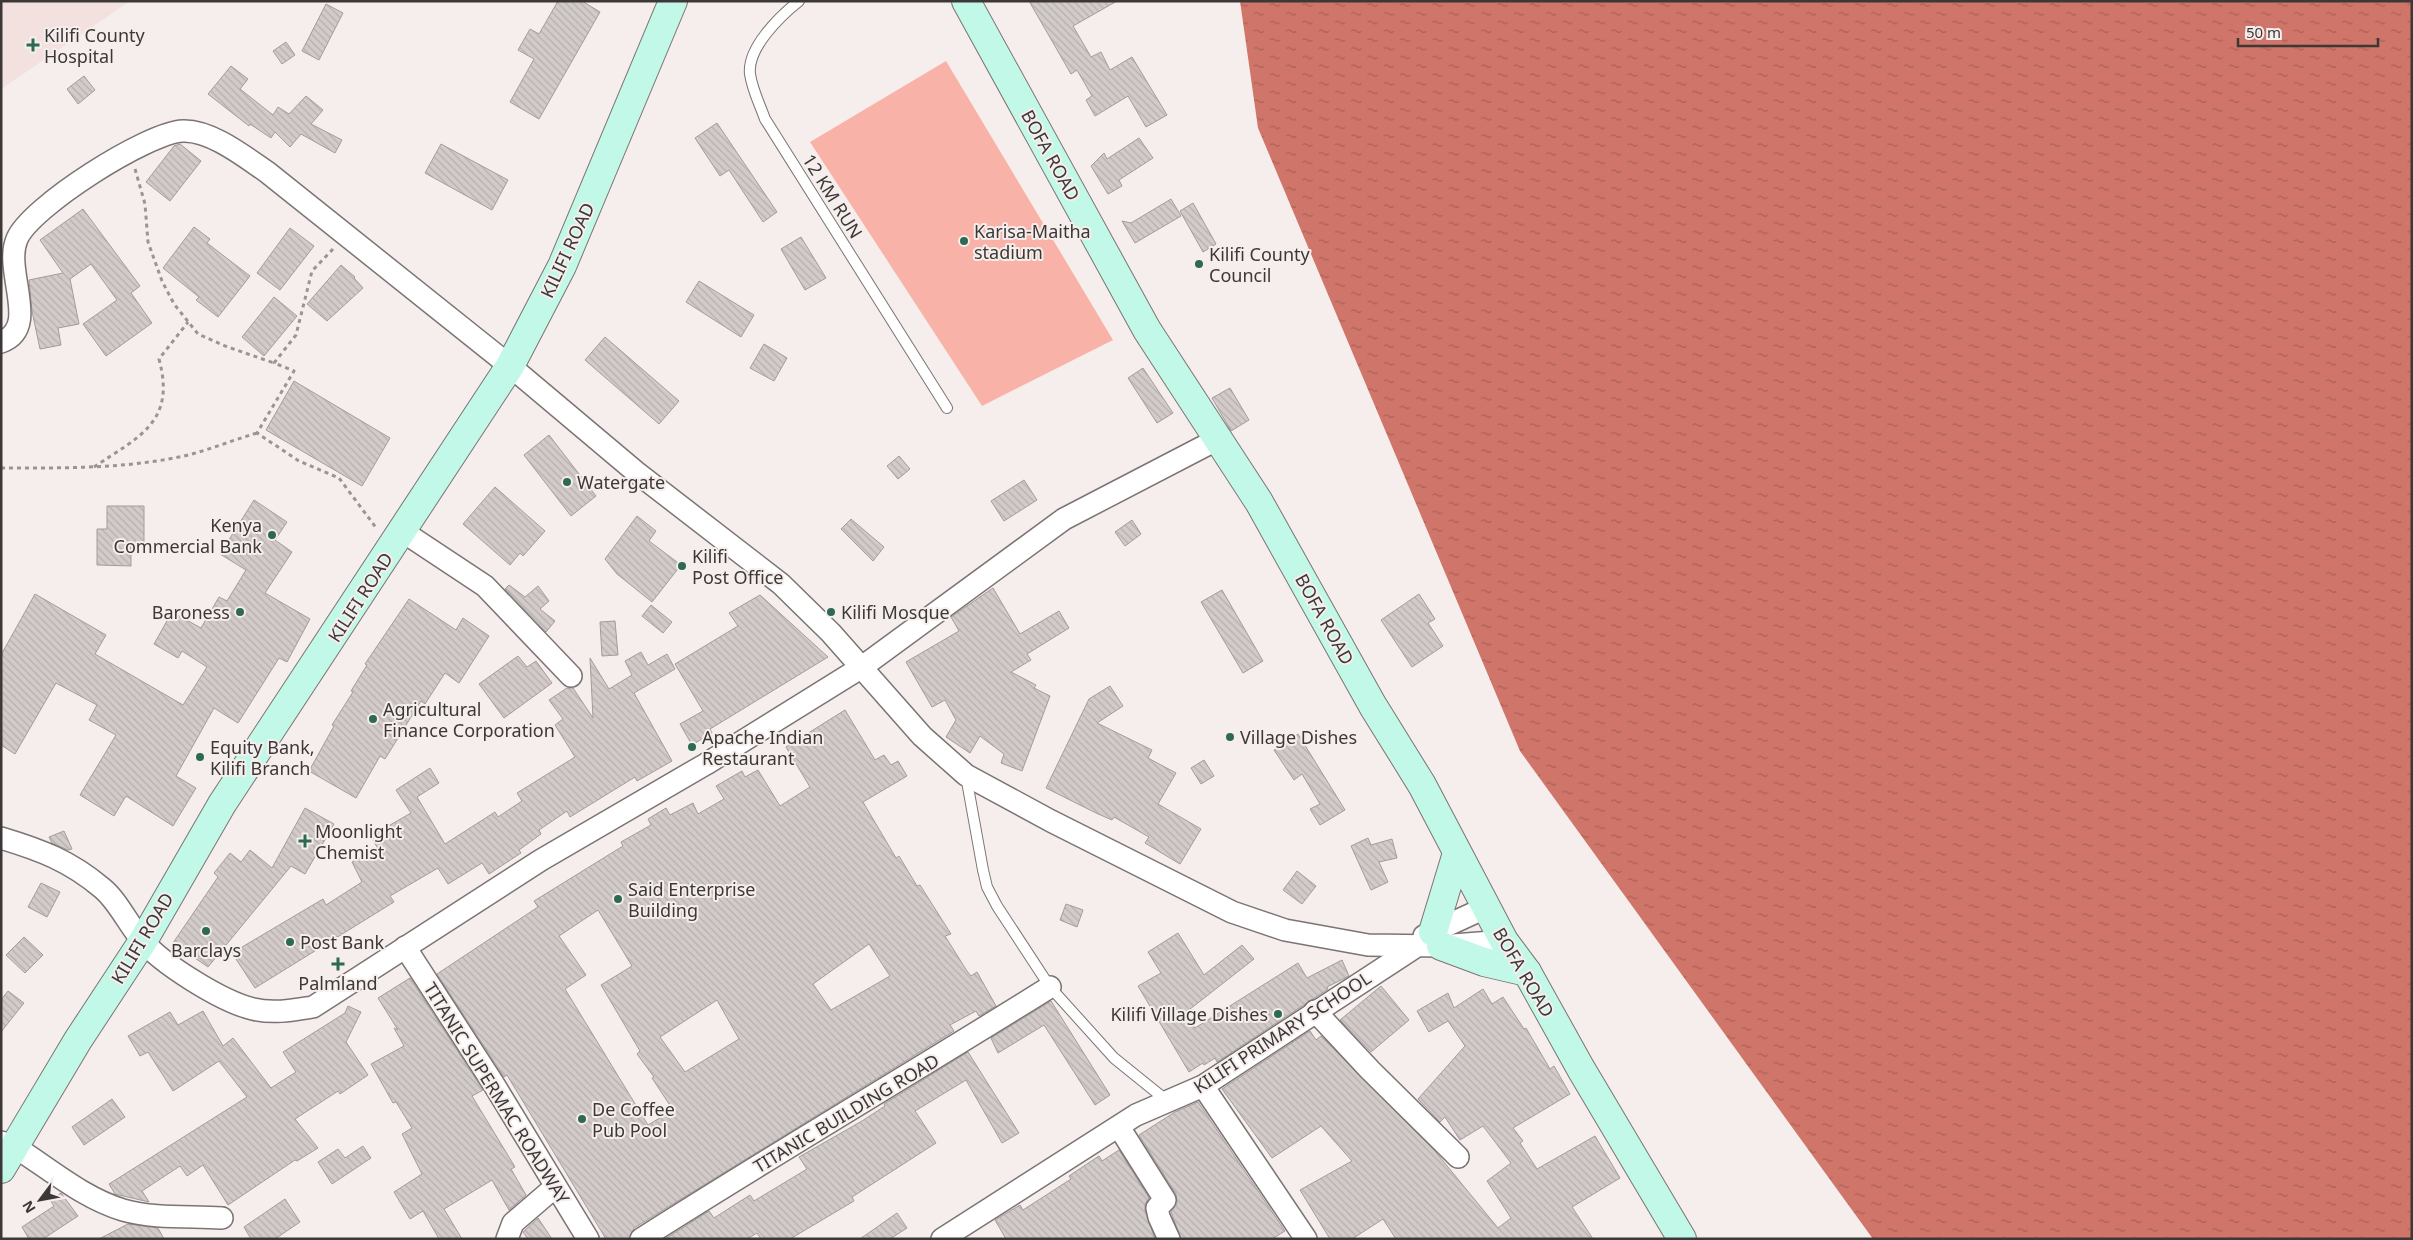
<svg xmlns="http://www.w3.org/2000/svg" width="2413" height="1240" font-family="'Noto Sans',sans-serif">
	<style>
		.built { fill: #f2e1de }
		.pitch { fill: #f8b2a8 }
		.water { fill: url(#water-ripples) }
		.building { fill: url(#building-back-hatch); stroke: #a39c9b; fill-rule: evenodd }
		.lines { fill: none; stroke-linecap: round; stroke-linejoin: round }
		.lane-casing { stroke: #7b7473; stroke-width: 12 }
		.street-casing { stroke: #7b7473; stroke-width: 24 }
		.secondary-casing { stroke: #7b7473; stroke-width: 30 }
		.path { stroke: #9a9493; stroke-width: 3; stroke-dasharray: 4 4; stroke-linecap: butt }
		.lane { stroke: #fff; stroke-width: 10 }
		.street { stroke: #fff; stroke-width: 21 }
		.secondary { stroke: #c2f8e8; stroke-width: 28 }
		.poi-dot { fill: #2d6953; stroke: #f6eeec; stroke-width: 2 }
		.labels { text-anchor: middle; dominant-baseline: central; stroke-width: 4; stroke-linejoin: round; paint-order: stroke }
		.poi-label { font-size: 18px; fill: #3b3837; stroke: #f6eeec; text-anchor: start }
		.street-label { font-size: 18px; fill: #3b3837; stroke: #f6eeec }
	</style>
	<defs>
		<pattern id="water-ripples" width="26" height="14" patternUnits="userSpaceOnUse" patternTransform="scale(1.25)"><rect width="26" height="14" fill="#d07569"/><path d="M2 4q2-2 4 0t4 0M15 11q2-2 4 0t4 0" fill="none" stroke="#aa6157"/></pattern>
		<pattern id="building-back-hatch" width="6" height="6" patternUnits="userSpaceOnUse" patternTransform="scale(1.25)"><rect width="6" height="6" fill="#d2cbc9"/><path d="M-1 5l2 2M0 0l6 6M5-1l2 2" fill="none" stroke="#b5afad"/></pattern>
	</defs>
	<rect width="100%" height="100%" fill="#f6eeec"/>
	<path class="built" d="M1,1H130L1,89Z"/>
	<path class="pitch" d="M946,61L1113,340L982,406L810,142Z"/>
	<path class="water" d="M1240,1H2412V1239H1873L1520,751L1258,128Z"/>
	<g class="building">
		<path d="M558,1H582L600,12L539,119L510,102L534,59L518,50L530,29L539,34Z"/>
		<path d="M1029,1H1117L1073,26L1091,57L1101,52L1110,70L1132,57L1167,115L1146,127L1128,96L1095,116L1086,100L1092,96L1077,70L1071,74Z"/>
		<path d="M326,4L343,13L319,60L302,51Z"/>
		<path d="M286,42L295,55L282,64L273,51Z"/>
		<path d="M231,66L248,79L240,89L273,115L278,107L289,114L306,96L323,110L311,124L342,140L335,153L301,134L290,147L275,132L271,138L250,124L249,126L208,94Z"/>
		<path d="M84,76L95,90L78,104L67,89Z"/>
		<path d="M717,123L777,212L763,222L729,170L720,176L695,138Z"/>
		<path d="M1139,138L1153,158L1119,180L1122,186L1108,194L1091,166L1104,153L1107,159Z"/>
		<path d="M180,144L201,161L170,201L146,182L174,146Z"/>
		<path d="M441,144L508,180L492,210L425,173Z"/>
		<path d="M1171,199L1181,216L1135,243L1122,221L1131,223Z"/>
		<path d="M1193,203L1216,244L1203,252L1180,211Z"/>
		<path d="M83,209L140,286L131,293L152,323L106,356L83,324L117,300L91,264L70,279L79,324L58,328L61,345L40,349L32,311L29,280L63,273L40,240Z"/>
		<path d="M194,227L210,239L207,243L250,276L218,317L196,300L199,297L163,268Z"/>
		<path d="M290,228L314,246L280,290L257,273Z"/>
		<path d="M801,237L826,278L805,290L781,249Z"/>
		<path d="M341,265L355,277L354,278L363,288L327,321L307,304Z"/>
		<path d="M699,281L754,315L741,337L686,302Z"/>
		<path d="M274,297L297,316L264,356L242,337Z"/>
		<path d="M605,337L679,401L659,424L585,360Z"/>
		<path d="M764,344L787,358L774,381L750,368Z"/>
		<path d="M1143,368L1173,413L1157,423L1128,378Z"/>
		<path d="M294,381L390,438L362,486L266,430Z"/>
		<path d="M1230,388L1249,420L1231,431L1212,398Z"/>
		<path d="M549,435L596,496L571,516L524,455Z"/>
		<path d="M899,456L910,469L898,479L887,466Z"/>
		<path d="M1024,480L1037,500L1004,521L991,501Z"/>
		<path d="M495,487L545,531L523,556L520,553L510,565L463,524Z"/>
		<path d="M254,500L287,522L275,540L292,552L265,593L310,619L287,662L279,658L238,723L214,708L176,776L196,788L173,826L126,796L114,816L80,795L116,735L89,720L97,705L56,683L15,754L1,745V655L35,594L106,635L95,654L183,705L207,667L182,651L178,658L154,644L172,612L201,628L219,597L227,601L246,570L220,554Z"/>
		<path d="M107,506H144V546H131V566L97,565V529H107Z"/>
		<path d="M637,516L656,531L649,541L681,565L652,602L617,574L605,559Z"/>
		<path d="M851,519L884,547L873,561L841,529Z"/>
		<path d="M1132,520L1141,534L1125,546L1115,532Z"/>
		<path d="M509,585L525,597L538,586L549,601L540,609L555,621L546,632L505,589Z"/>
		<path d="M993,588L1020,634L1059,611L1069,628L1027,654L1031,660L1011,672L1036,685L1034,688L1050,696L1022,771L1001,763L1004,754L980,736L970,753L946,737L956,720L945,700L932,707L906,662L959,631L951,617Z"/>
		<path d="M1222,590L1263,661L1243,673L1201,602Z"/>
		<path d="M1419,594L1435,619L1428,623L1443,646L1412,667L1381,620Z"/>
		<path d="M760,595L828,657L710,729L712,733L692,745L680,724L703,711L675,664L738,626L729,613Z"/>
		<path d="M409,599L456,630L463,618L489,636L459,683L445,673L425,704L421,701L385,759L380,756L356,798L309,771L334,726L332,725L353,692L351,691L367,665L365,664Z"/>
		<path d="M651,605L672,622L663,633L642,616Z"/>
		<path d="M615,621L618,655L602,656L600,622Z"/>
		<path d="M641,652L648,665L667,654L675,669L634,693L672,761L637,781L635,777L570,817L567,811L539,830L541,834L519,850L521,853L489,874L482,863L448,884L438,868L390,896L394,902L255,988L232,953L323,899L326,905L362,882L352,862L378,849L371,836L411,813L396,790L430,768L439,783L417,797L445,844L495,812L498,817L522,801L517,793L575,757L555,725L563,719L549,700L567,688H573L593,718L590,658L609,689L632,675L625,661Z"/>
		<path d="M518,656L527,667L536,661L552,683L504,718L479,684Z"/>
		<path d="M1110,686L1123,706L1097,723L1152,750L1148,758L1176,773L1158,804L1201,829L1180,864L1145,843L1149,837L1114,817L1112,820L1096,813L1046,788L1089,699Z"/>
		<path d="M845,710L875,760L884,755L891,765L898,761L907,776L863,802L896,858L899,856L917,886L920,885L951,934L945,936L967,971L971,976L977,972L996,1006L979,1016L976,1011L950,1025L954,1031L634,1228L629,1239H606L507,1075L504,1077L437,974L538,907L534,901L623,846L621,842L651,825L648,819L666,808L670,815L693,803L698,814L724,799L716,786L742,771L745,777L758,770L780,806L810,787L786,747ZM598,910L632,966L601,985L640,1051L637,1054L654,1077L652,1078L673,1110L648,1125L565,989L586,975L559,936ZM869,944L890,976L831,1010L813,984ZM717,1000L739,1039L685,1072L660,1037Z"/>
		<path d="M1298,734L1345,810L1320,825L1310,809L1320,804L1302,774L1294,780L1274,750Z"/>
		<path d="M1204,760L1214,776L1201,784L1191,768Z"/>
		<path d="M305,808L334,824L305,874L291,866L208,967L173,943L218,877L214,873L230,853L241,862L250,850L272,868Z"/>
		<path d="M64,831L72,849L68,850L52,843L49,837Z"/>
		<path d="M1368,838L1371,845L1392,839L1397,858L1379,862L1388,882L1371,890L1351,846Z"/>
		<path d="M1297,871L1316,886L1302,904L1283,890Z"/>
		<path d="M41,883L60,892L47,917L28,907Z"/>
		<path d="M1066,904L1083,910L1077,927L1060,920Z"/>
		<path d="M1178,933L1204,975L1242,945L1254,959L1185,1013L1195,1028L1298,963L1307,978L1342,960L1349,976L1327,987L1328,989L1217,1062L1215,1058L1204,1065L1203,1063L1189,1072L1138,986L1161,973L1148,952Z"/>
		<path d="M24,937L43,955L25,973L6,955Z"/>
		<path d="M410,978L483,1090L472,1096L515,1167L511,1169L526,1195L509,1210L492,1180L444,1209L462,1239H439L423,1211L410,1219L394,1192L422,1174L402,1134L412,1128L396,1102L393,1103L371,1064L404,1046L394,1028L398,1030L378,998Z"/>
		<path d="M1381,986L1409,1020L1371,1052L1340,1020Z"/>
		<path d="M1483,989L1492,1004L1503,997L1524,1029L1526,1028L1550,1069L1554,1066L1570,1094L1513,1128L1523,1141L1520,1143L1537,1169L1595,1136L1620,1178L1572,1207L1593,1239H1396L1383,1219L1352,1239H1330L1300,1190L1352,1161L1321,1126L1272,1158L1222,1089L1310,1031L1316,1040L1321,1036L1434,1150L1498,1228L1511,1218L1487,1181L1511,1163L1483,1126L1460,1140L1445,1117L1440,1122L1418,1099L1465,1046L1448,1021L1429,1032L1417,1011L1448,993L1454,1008Z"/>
		<path d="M8,991L24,1003L1,1032V1000Z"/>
		<path d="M1051,1001L1110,1095L1095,1105L1044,1025L998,1053L991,1038Z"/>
		<path d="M348,1006L361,1012L346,1042L368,1075L340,1094L338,1091L295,1119L318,1148L297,1161L295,1160L228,1205L203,1165L187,1176L180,1166L142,1191L149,1202L115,1194L109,1184L247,1097L219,1061L173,1091L148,1052L140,1056L128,1036L170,1012L178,1025L203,1011L223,1046L233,1038L271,1088L296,1072L283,1052L345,1013Z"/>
		<path d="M968,1052L1019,1133L1002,1143L966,1080L915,1111L936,1143L852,1197L854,1201L790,1239H761L757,1233L747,1239H665L709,1211L714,1218L750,1195L754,1201L807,1169L799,1157L862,1121L885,1106L884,1104Z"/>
		<path d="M112,1099L125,1117L84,1145L72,1127Z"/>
		<path d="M1198,1102L1285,1231L1272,1239H1181L1171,1212L1177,1204L1176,1194L1139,1135L1175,1112Z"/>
		<path d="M363,1146L371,1158L332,1184L318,1162L338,1149L345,1158Z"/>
		<path d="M1119,1150L1149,1198L1145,1204V1211L1155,1239H1006L995,1220L1020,1205L1023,1210L1071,1179L1069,1176L1099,1156L1102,1161Z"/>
		<path d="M61,1193L78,1216L43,1239H29L22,1227L54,1206L50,1200Z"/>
		<path d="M285,1199L300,1222L275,1239H251L244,1227Z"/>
		<path d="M897,1213L907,1228L890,1239H860Z"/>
		<path d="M538,1218L552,1239H528L523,1232Z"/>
		<path d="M128,1224L158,1228L164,1239H99Z"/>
	</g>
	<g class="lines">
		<defs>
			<g id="lane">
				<path d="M799,1C780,16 747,48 750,74C752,89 760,105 765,119L947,408"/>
				<path d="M966,776L983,870L987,887L997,906L1050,987L1114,1058L1166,1100"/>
			</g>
			<g id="street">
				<path d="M1,342C41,328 3,271 17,239C30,207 148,132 183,131C211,130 245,157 267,172L510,366L636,472L781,584L831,633L922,736L966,775L1051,821L1232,912L1285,930L1368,945L1441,946L1504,941"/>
				<path d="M402,531L485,586L571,676"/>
				<path d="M1,838C41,850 70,861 102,888C118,901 128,924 141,939C161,964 223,1002 253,1009C273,1014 294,1010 313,1007L541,860L706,764L862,667L1064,519L1220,438"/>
				<path d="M1424,936L1487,907"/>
				<path d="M405,947L493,1083L588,1239"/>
				<path d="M1315,1011L1370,1070L1458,1157"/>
				<path d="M1203,1086L1306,1239"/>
				<path d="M1119,1127L1165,1200L1157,1208L1159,1217L1169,1239"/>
				<path d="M1,1142L15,1147C50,1169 83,1198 123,1210C154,1219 190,1216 222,1218"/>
				<path d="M507,1239L513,1223L555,1187"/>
				<path d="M641,1239C776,1153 914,1072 1050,987"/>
				<path d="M942,1239L1136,1115L1203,1086L1417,946"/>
			</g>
			<g id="secondary">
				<path d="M966,1L1147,330L1259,502L1373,706L1422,785L1504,941L1527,972L1581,1069L1682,1239"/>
				<path d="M1433,932L1457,853"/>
				<path d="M1441,946L1484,962L1527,972"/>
				<path d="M1,1169L78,1040L143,941L222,804L510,366L562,266L673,1"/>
			</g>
		</defs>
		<use href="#lane" class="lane-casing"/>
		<use href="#street" class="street-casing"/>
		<use href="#secondary" class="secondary-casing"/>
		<g class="path">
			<path d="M135,169L145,204L148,242L162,281L174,304L198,334L225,346L274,363"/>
			<path d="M333,249L312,271L296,335L274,363L294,371L257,433L299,461L339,478L377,529"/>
			<path d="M94,467C140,436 176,422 159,359L188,322"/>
			<path d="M1,468C62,468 124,469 184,456C209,450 233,440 257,433"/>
		</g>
		<use href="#lane" class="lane"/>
		<use href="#street" class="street"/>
		<use href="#secondary" class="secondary"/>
	</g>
	<g class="poi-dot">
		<path d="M30.5 37.5h5v5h5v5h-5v5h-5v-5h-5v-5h5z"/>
		<circle cx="964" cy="241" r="5"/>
		<circle cx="1199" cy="264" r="5"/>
		<circle cx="567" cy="482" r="5"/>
		<circle cx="272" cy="535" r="5"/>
		<circle cx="682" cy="566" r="5"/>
		<circle cx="240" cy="612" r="5"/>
		<circle cx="831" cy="612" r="5"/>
		<circle cx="373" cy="719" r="5"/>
		<circle cx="1230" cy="737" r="5"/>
		<circle cx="692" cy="747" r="5"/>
		<circle cx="200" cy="757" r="5"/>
		<path d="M302.5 833.5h5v5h5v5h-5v5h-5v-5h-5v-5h5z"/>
		<circle cx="618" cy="899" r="5"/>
		<circle cx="206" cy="931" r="5"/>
		<circle cx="290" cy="942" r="5"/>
		<path d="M335.5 956.5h5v5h5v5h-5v5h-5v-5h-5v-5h5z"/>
		<circle cx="1278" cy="1014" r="5"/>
		<circle cx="582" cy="1119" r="5"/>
	</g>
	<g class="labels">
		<g class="poi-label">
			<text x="44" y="35">Kilifi County<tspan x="44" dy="21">Hospital</tspan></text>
			<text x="974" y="231">Karisa-Maitha<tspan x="974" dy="21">stadium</tspan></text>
			<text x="1209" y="254">Kilifi County<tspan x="1209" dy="21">Council</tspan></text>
			<text x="577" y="482">Watergate</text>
			<text x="262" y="525" text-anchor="end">Kenya<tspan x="262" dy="21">Commercial Bank</tspan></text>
			<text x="692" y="556">Kilifi<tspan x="692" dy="21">Post Office</tspan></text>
			<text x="230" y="612" text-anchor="end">Baroness</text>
			<text x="841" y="612">Kilifi Mosque</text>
			<text x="383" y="709">Agricultural<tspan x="383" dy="21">Finance Corporation</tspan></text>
			<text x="702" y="737">Apache Indian<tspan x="702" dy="21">Restaurant</tspan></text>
			<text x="1240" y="737">Village Dishes</text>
			<text x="210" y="747">Equity Bank,<tspan x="210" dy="21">Kilifi Branch</tspan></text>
			<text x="315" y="831">Moonlight<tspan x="315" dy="21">Chemist</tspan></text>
			<text x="628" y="889">Said Enterprise<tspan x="628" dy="21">Building</tspan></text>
			<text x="300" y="942">Post Bank</text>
			<text x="206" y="950" text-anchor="middle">Barclays</text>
			<text x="338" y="983" text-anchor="middle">Palmland</text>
			<text x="1268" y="1014" text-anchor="end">Kilifi Village Dishes</text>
			<text x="592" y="1109">De Coffee<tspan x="592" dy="21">Pub Pool</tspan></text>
		</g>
		<g class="street-label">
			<text transform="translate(1051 155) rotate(61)">BOFA ROAD</text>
			<text transform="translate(833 196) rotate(58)">12 KM RUN</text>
			<text transform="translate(567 250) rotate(-65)">KILIFI ROAD</text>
			<text transform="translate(360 597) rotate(-57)">KILIFI ROAD</text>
			<text transform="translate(1325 619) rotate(61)">BOFA ROAD</text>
			<text transform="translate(142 938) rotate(-59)">KILIFI ROAD</text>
			<text transform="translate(1524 972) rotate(59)">BOFA ROAD</text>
			<text transform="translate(1282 1032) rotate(-33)">KILIFI PRIMARY SCHOOL</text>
			<text transform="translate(497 1093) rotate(58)">TITANIC SUPERMAC ROADWAY</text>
			<text transform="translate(846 1113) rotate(-31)">TITANIC BUILDING ROAD</text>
		</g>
	</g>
	<rect width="2413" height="1240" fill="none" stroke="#3b3837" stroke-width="5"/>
	<g transform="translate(40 1200) rotate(238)" stroke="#f6eeec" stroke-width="4" paint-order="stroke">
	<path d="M0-4L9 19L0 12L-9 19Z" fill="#3b3837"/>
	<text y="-8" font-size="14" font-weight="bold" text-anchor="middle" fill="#3b3837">N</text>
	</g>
	<path d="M2238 38v8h140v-8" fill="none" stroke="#3b3837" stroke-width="2.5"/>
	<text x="2246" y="38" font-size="15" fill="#3b3837" stroke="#f6eeec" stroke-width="4" paint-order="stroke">50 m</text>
</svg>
